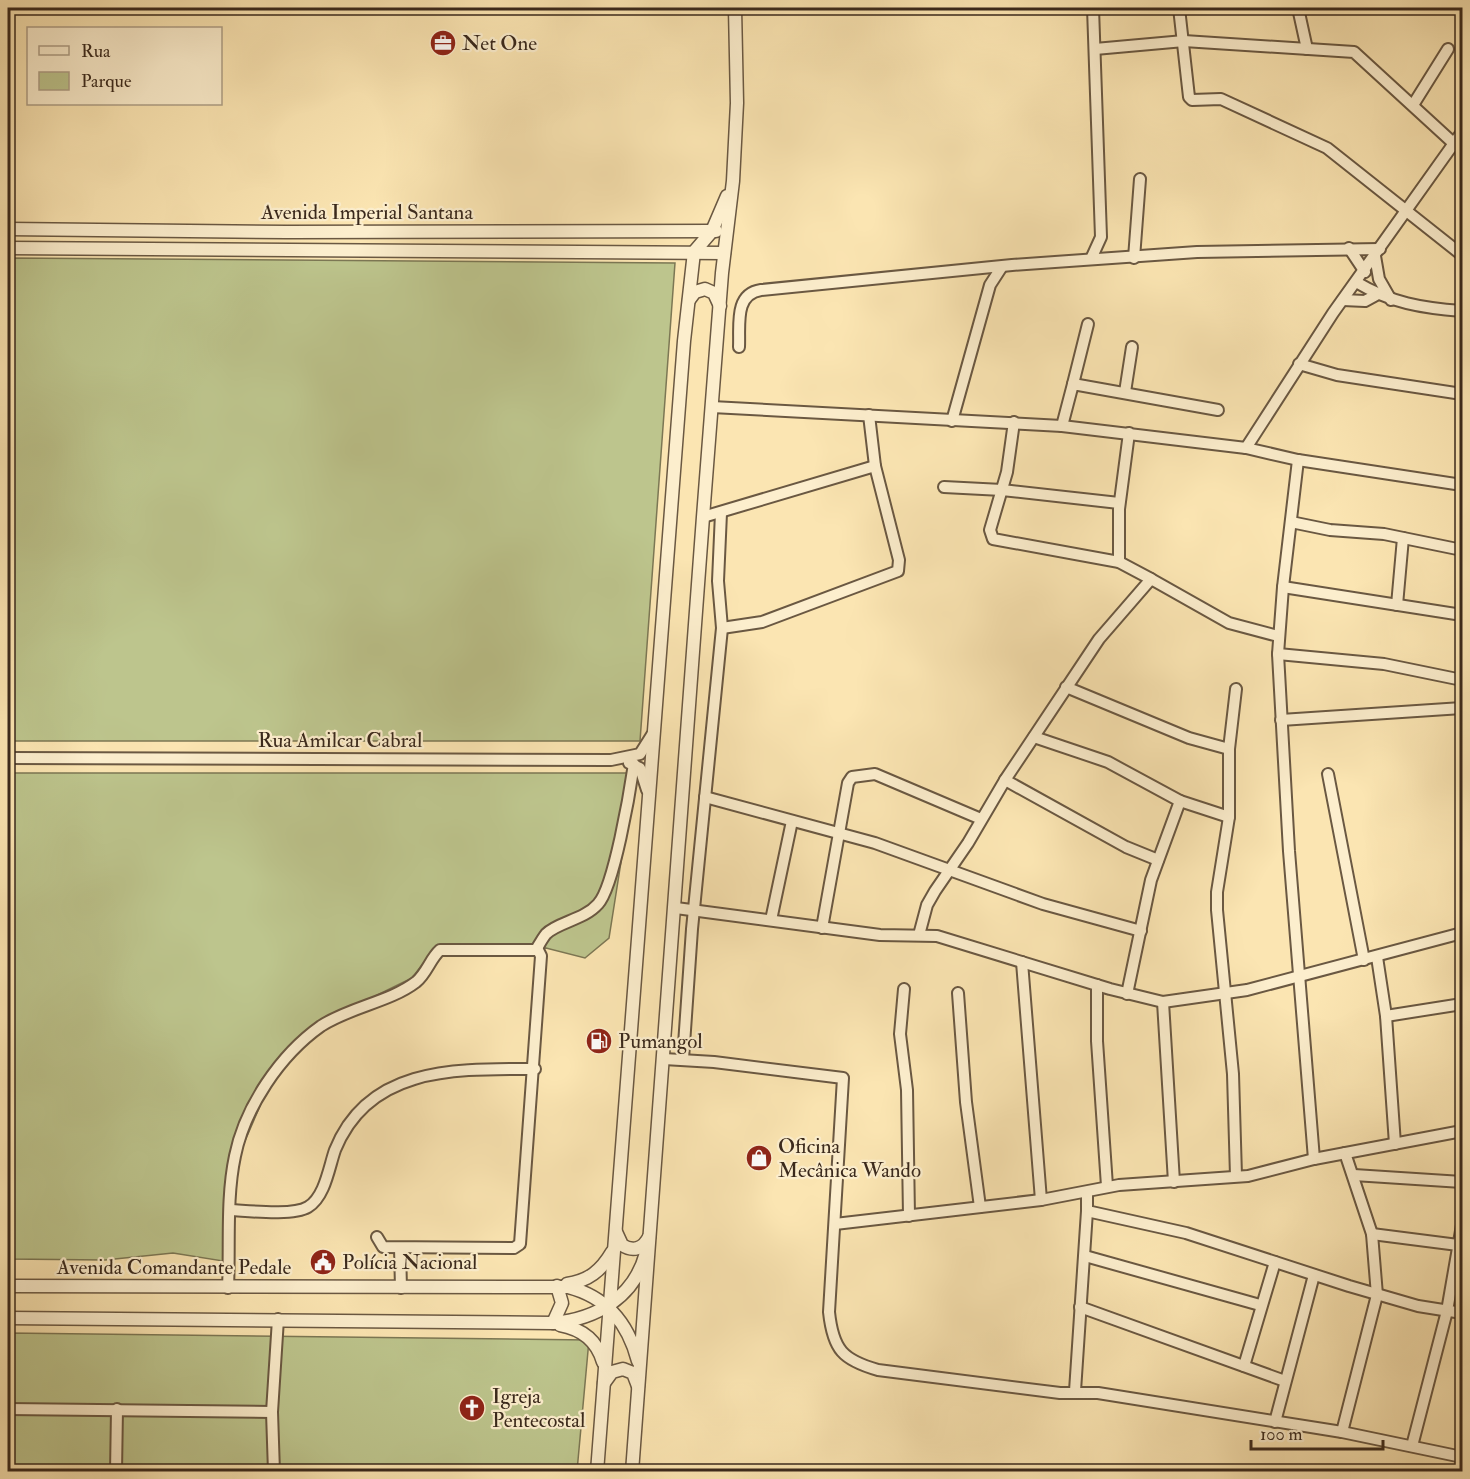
<svg xmlns="http://www.w3.org/2000/svg" width="1470" height="1479" font-family="'IM FELL Double Pica',serif">
	<style>
		.green { fill: #bdc58d; stroke: #7c7754; stroke-width: 1.5 }
		.lines { fill: none; stroke-linecap: round; stroke-linejoin: round }
		.minor-casing { stroke: #6a5842; stroke-width: 14 }
		.tertiary-casing { stroke: #6a5842; stroke-width: 15 }
		.minor { stroke: #fceecd; stroke-width: 10 }
		.tertiary { stroke: #fceecd; stroke-width: 12 }
		.labels { text-anchor: middle; dominant-baseline: central; stroke-width: 4.5; stroke-linejoin: round; paint-order: stroke }
		.poi-label { font-size: 21px; fill: #3a291c; stroke: #fceecd; text-anchor: start }
		.street-label { font-size: 21px; fill: #3a291c; stroke: #fceecd }
	</style>
	<rect width="100%" height="100%" fill="#fbe5b2"/>
	<filter id="stains"><feTurbulence type="fractalNoise" baseFrequency=".00333" numOctaves="4"/><feColorMatrix values="0 0 0 0 .2 0 0 0 0 .09 0 0 0 0 .02 0 0 0 .5 -.17"/></filter>
	<radialGradient id="worn" r=".72"><stop offset=".6" stop-color="#630" stop-opacity="0"/><stop offset="1" stop-color="#630" stop-opacity=".3"/></radialGradient>
	<g class="green">
		<path d="M8,258L675,263L640,741H8Z"/>
		<path d="M8,773H635L609,938L585,958L546,948L434,949L412,978L351,1008L276,1069L235,1164L229,1262L173,1253L105,1260L8,1259Z"/>
		<path d="M8,1333L589,1340L577,1471L8,1472Z"/>
	</g>
	<g class="lines">
		<defs>
			<g id="minor">
				<path d="M1179,8L1189,97L1192,100L1221,99L1327,148L1462,255"/>
				<path d="M1298,8L1307,49"/>
				<path d="M1095,49L1184,41L1354,52L1462,151"/>
				<path d="M1413,105L1448,49"/>
				<path d="M1349,248L1365,272"/>
				<path d="M1375,256L1379,279L1391,300"/>
				<path d="M1134,258L1140,179"/>
				<path d="M1091,259L1101,237L1093,8"/>
				<path d="M1356,282C1391,303 1422,308 1462,311"/>
				<path d="M1343,300L1365,301L1376,295"/>
				<path d="M739,347C740,325 734,294 761,290L1012,265L1197,252L1380,249"/>
				<path d="M1299,364L1337,375L1462,394"/>
				<path d="M1073,384L1088,324"/>
				<path d="M1125,392L1132,347"/>
				<path d="M712,407L1062,426L1246,448L1298,460L1462,485"/>
				<path d="M952,421L990,285L1001,268"/>
				<path d="M1014,422L1007,472L990,530L993,539L1119,562L1151,579"/>
				<path d="M1062,426L1073,384L1218,410"/>
				<path d="M1246,448L1333,313L1462,132"/>
				<path d="M1298,460L1283,587L1278,654L1289,851L1314,1159"/>
				<path d="M944,487L1002,490L1119,503"/>
				<path d="M703,517L875,466"/>
				<path d="M1291,522L1330,530L1384,534L1462,550"/>
				<path d="M1119,562V509L1129,433"/>
				<path d="M1283,587L1462,615"/>
				<path d="M1397,605L1403,538"/>
				<path d="M722,628L762,622L898,571L899,560L875,466L869,415"/>
				<path d="M1278,654L1384,664L1462,680"/>
				<path d="M1066,687L1189,738L1229,749"/>
				<path d="M1236,689L1229,749V817L1217,892V910L1233,1074L1236,1176"/>
				<path d="M1281,720L1462,708"/>
				<path d="M1034,737L1108,762L1180,801L1151,880L1127,994"/>
				<path d="M8,758L611,760L640,754L652,735"/>
				<path d="M629,763L640,768L647,790"/>
				<path d="M1328,774L1364,960"/>
				<path d="M1005,780L1126,847L1158,860"/>
				<path d="M705,797L875,843L1043,904L1141,931"/>
				<path d="M1180,801L1229,817"/>
				<path d="M676,908L880,935L937,936L1110,989L1163,1002L1247,990L1462,933"/>
				<path d="M771,920L792,821"/>
				<path d="M822,928L848,783L852,777L875,774L981,819"/>
				<path d="M919,935L927,905L935,891L968,843L1005,780L1099,639L1151,579L1229,623L1278,636"/>
				<path d="M536,950C539,945 542,939 546,934C558,922 584,920 598,904C614,887 630,791 634,764"/>
				<path d="M1377,957L1386,1016L1462,1004"/>
				<path d="M1022,962L1041,1200"/>
				<path d="M1097,985V1041L1107,1186"/>
				<path d="M904,989L900,1034L907,1090L909,1216"/>
				<path d="M958,993L966,1102L980,1207"/>
				<path d="M1163,1002L1174,1182"/>
				<path d="M1386,1016L1395,1144"/>
				<path d="M664,1059L714,1062L843,1078L829,1312C833,1350 843,1360 878,1370L1060,1393H1098L1342,1432L1462,1457"/>
				<path d="M683,1059L692,929L722,628L718,581L721,513"/>
				<path d="M1354,1175L1462,1182"/>
				<path d="M1087,1192V1211L1186,1233L1349,1286L1418,1306L1462,1313"/>
				<path d="M231,1210C250,1211 293,1216 308,1207C325,1197 329,1167 335,1150C369,1065 458,1069 535,1069"/>
				<path d="M835,1224L1041,1200L1119,1185L1248,1176L1314,1159L1462,1131"/>
				<path d="M1372,1234L1458,1245"/>
				<path d="M400,1248L401,1288"/>
				<path d="M1085,1256L1260,1305"/>
				<path d="M228,1288C230,1245 226,1198 235,1156C245,1107 280,1055 321,1026C350,1007 390,1002 416,982C427,973 430,959 440,950H538L541,956L520,1244L514,1248L383,1247L377,1237"/>
				<path d="M1080,1307L1285,1381"/>
				<path d="M1244,1366L1275,1262"/>
				<path d="M1075,1391L1087,1211"/>
				<path d="M8,1409L272,1412"/>
				<path d="M1275,1422L1314,1275"/>
				<path d="M1342,1432L1377,1295L1372,1234L1345,1153"/>
				<path d="M1412,1446L1447,1311L1462,1225"/>
				<path d="M116,1472L117,1409"/>
				<path d="M274,1472L272,1412L278,1319"/>
			</g>
			<g id="tertiary">
				<path d="M8,229L287,232L716,231"/>
				<path d="M8,248L724,253"/>
				<path d="M689,300L695,292L705,289L714,293L720,306"/>
				<path d="M616,1232L622,1245C633,1252 643,1249 649,1237"/>
				<path d="M567,1284C588,1281 601,1271 612,1252"/>
				<path d="M8,1286L568,1287C607,1297 628,1323 638,1361"/>
				<path d="M8,1318L553,1323C596,1319 634,1298 646,1253"/>
				<path d="M553,1323L562,1303L557,1286"/>
				<path d="M560,1325C582,1329 597,1340 603,1362"/>
				<path d="M604,1383L612,1372L623,1369L633,1373L638,1386"/>
				<path d="M597,1472L684,341L694,252L712,231L727,196"/>
				<path d="M632,1472L703,517L722,273L733,181L737,103L735,8"/>
			</g>
		</defs>
		<use href="#minor" class="minor-casing"/>
		<use href="#tertiary" class="tertiary-casing"/>
		<use href="#minor" class="minor"/>
		<use href="#tertiary" class="tertiary"/>
	</g>
	<defs>
		<symbol id="office-disc" viewBox="-11 -11 22 22"><circle r="9.5" fill="#8f2418" stroke="#fceecd"/><path d="M-6-3h4V-5.5h4V-3h4V5H-6ZM-1-4.5V-3h2v-1.5ZM-6 0V1H6V0Z" fill="#fff"/></symbol>
		<symbol id="fuel-disc" viewBox="-11 -11 22 22"><circle r="9.5" fill="#8f2418" stroke="#fceecd"/><path d="M-5.5-6h7V0h2V4h1.3V-2.5L3-4.5l.8-.8L6-3V5H2.5V1h-1V6h-7ZM-4.2-4.7v3.2H.2V-4.7Z" fill="#fff"/></symbol>
		<symbol id="shop-disc" viewBox="-11 -11 22 22"><circle r="9.5" fill="#8f2418" stroke="#fceecd"/><path d="M-5-2.5h2.3a2.7 3.5 0 0 1 5.4 0H5L5.5 6h-11ZM-1.5-2.5h3a1.5 2.3 0 0 0-3 0Z" fill="#fff"/></symbol>
		<symbol id="civic-disc" viewBox="-11 -11 22 22"><circle r="9.5" fill="#8f2418" stroke="#fceecd"/><path d="M-.6-6.5H3V-4.5H.6V-3L4-1V1h2V6H-6V1h2V-1L-.6-3ZM-1.2 2.5V6h2.4V2.5Z" fill="#fff"/></symbol>
		<symbol id="church-disc" viewBox="-11 -11 22 22"><circle r="9.5" fill="#8f2418" stroke="#fceecd"/><path d="M-1.2-6h2.4v3.5h3.3v2.4h-3.3V6h-2.4V-.1h-3.3v-2.4h3.3Z" fill="#fff"/></symbol>
	</defs>
	<g fill-rule="evenodd">
		<use href="#office-disc" x="428" y="28" width="30" height="30"/>
		<use href="#fuel-disc" x="584" y="1026" width="30" height="30"/>
		<use href="#shop-disc" x="744" y="1143" width="30" height="30"/>
		<use href="#civic-disc" x="308" y="1247" width="30" height="30"/>
		<use href="#church-disc" x="457" y="1393" width="30" height="30"/>
	</g>
	<g class="labels">
		<g class="poi-label">
			<text x="462" y="43">Net One</text>
			<text x="618" y="1041">Pumangol</text>
			<text x="778" y="1146">Oficina<tspan x="778" dy="24">Mecânica Wando</tspan></text>
			<text x="342" y="1262">Polícia Nacional</text>
			<text x="492" y="1396">Igreja<tspan x="492" dy="24">Pentecostal</tspan></text>
		</g>
		<g class="street-label">
			<text x="367" y="212">Avenida Imperial Santana</text>
			<text x="340" y="740">Rua Amilcar Cabral</text>
			<text x="174" y="1267">Avenida Comandante Pedale</text>
		</g>
	</g>
	<rect width="1470" height="1479" fill="none" stroke="#fbe5b2" stroke-width="30"/>
	<rect x="9" y="9" width="1452" height="1461" fill="none" stroke="#3a291c" stroke-width="3"/>
	<rect x="15" y="15" width="1440" height="1449" fill="none" stroke="#3a291c" stroke-width="1.5"/>
	<rect x="27" y="27" width="195" height="78" fill="#fceecd" stroke="#ae9f86" stroke-width="1.5"/>
	<rect x="39" y="46" width="30" height="9" fill="#fceecd" stroke="#ae9f86" stroke-width="1.5"/>
	<text x="81" y="57" font-size="18" fill="#3a291c">Rua</text>
	<rect x="39" y="72" width="30" height="18" fill="#bdc58d" stroke="#ae9f86" stroke-width="1.5"/>
	<text x="81" y="87" font-size="18" fill="#3a291c">Parque</text>
	<path d="M1251 1440v9h132v-9" fill="none" stroke="#3a291c" stroke-width="3"/>
	<text x="1260" y="1440" font-size="18" fill="#3a291c" stroke="#fceecd" stroke-width="4.5" paint-order="stroke">100 m</text>
	<rect width="100%" height="100%" filter="url(#stains)"/>
	<rect width="100%" height="100%" fill="url(#worn)"/>
</svg>
